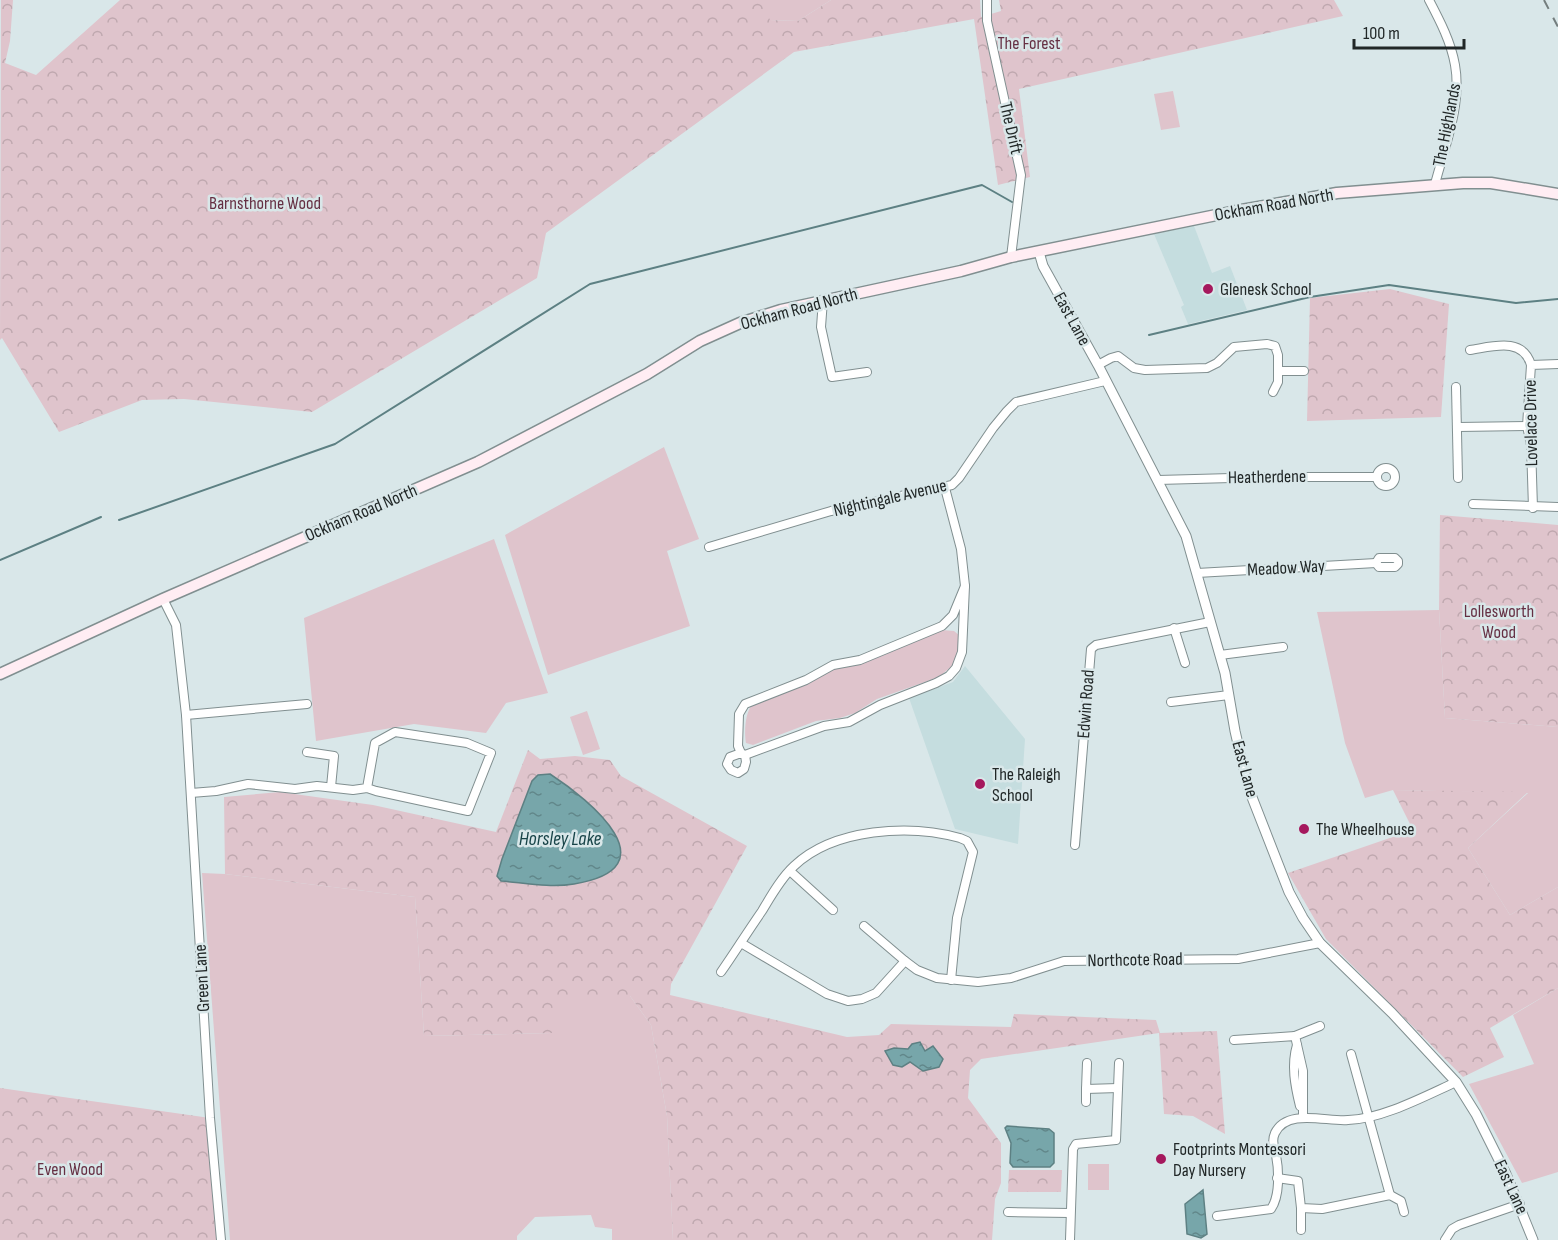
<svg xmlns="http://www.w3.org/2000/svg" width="1558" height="1240" font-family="'Sofia Sans Condensed',sans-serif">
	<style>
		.built { fill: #c5dddf }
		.green { fill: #dfc4cc }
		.forest { fill: url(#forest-crowns) }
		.water { fill: url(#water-ripples); stroke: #5d8083; stroke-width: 1.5 }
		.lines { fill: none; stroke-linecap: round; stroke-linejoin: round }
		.stream { stroke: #5d8083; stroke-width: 2 }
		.minor-casing { stroke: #818f90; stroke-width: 10 }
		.tertiary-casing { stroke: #818f90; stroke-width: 11 }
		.secondary-casing { stroke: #818f90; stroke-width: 13 }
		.minor { stroke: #fff; stroke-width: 8 }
		.tertiary { stroke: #fff; stroke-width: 9 }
		.secondary { stroke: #ffedf3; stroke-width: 10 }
		.rail { stroke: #747e7e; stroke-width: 2; stroke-dasharray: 10 10; stroke-linecap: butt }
		.poi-dot { fill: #a5185d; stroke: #d9e7e9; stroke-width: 2 }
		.labels { text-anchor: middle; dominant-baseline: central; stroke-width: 5; stroke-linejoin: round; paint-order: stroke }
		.park-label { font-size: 18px; fill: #652f43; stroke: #d9e7e9 }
		.street-label { font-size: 18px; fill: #212727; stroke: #d9e7e9 }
		.poi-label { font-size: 18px; fill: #212727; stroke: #d9e7e9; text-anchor: start }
		.water-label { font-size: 20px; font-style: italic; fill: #184448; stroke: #d9e7e9 }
	</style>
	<defs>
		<pattern id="forest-crowns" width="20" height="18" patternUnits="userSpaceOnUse" patternTransform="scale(1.5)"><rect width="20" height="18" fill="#dfc4cc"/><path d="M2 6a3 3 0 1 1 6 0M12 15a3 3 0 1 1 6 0" fill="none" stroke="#bfa8af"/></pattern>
		<pattern id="water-ripples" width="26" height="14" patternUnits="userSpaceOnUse" patternTransform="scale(1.5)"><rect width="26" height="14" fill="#77a6aa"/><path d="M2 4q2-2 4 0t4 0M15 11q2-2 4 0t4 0" fill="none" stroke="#61878a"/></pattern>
	</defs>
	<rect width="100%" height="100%" fill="#d9e7e9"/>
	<g class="built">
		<path d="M1194,226L1212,273L1230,266L1247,310L1188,324L1181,307L1184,305L1154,234Z"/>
		<path d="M965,666L1025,739L1018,844L955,829L909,698L953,682Z"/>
	</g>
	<g class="green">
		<path d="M728,0H831L798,21L744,19Z"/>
		<path d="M1173,91L1180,127L1161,130L1154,94Z"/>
		<path d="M664,447L699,539L667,551L690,626L548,675L505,535Z"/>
		<path d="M494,539L548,693L506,703L486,733L414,724L316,741L304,618Z"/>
		<path d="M1439,610L1445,718L1558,727V887L1510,915L1468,848L1528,793L1393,790L1365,798L1345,743L1317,612Z"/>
		<path d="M941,630L954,631L960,636L959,653L952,666L939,677L877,699L855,713L840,718L816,721L753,745L746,743C744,733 745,711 753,704L834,667L857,665Z"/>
		<path d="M587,711L600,749L583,755L570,717Z"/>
		<path d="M202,873L225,874L415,897L424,1036L552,1033V996H630L651,1025L667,1116L673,1240H612V1229L595,1227L591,1215L535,1217L517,1236V1240H230Z"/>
		<path d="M1558,988V1172L1522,1183L1469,1084L1534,1064L1513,1015Z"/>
		<rect x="1088" y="1164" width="21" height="26"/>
	</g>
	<g class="forest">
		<path d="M1,0H13L10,41L5,63L36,75L120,0H762L770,20L798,21L831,0H980L981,17L1001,11L999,0H1334L1343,16L1019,89L1030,177L998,185L974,19L794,52L546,233L537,278L312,412L184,399L142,400L59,432L2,338L0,340Z"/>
		<path d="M1390,289L1449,304L1441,417L1307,421L1310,298Z"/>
		<path d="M1440,515L1558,525V727L1445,718L1439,610Z"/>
		<path d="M528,750L540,759L575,756L610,760L621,776L747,846L671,984L670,995L847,1037L879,1035L891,1024L1011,1027L1014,1014L1156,1020L1160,1033L1217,1031L1225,1134L1193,1116L1164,1114L1159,1033L981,1059L970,1070L968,1098L1001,1143V1183L995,1199L992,1240H673L667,1116L651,1025L630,996H553L552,1033L424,1036L415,897L225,874L224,797L280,792L373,805L496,832Z"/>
		<path d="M1393,790L1528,792L1468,848L1510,915L1558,887V988L1490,1028L1504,1057L1463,1077L1326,939L1288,873L1413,830Z"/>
		<path d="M0,1088L210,1118L221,1240H0Z"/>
		<path d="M1009,1170H1062L1061,1192H1008Z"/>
	</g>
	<g class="water">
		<path d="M550,774C590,800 673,868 574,884C550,888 525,883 501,881L497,876L502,859L532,781L538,775Z"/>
		<path d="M920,1042L925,1051L933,1046L943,1059L939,1067L923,1071L910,1062L902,1067L893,1065L885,1051L894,1048L908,1049L912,1044Z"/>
		<path d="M1007,1126L1049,1129L1054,1133V1163L1050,1167H1013L1010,1163L1011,1143L1005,1128Z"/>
		<path d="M1203,1190L1207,1234L1201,1238L1187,1234L1185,1204Z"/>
	</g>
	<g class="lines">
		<g class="stream">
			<path d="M1149,335L1310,297L1389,285L1516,303L1558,299"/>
			<path d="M119,520L335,444L590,284L982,185L1012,202"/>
			<path d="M0,560L101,517"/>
		</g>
		<defs>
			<g id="minor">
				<path d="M987,0V21L1021,175L1011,257"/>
				<path d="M1429,0C1440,21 1451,42 1455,65C1462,104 1445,146 1435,184"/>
				<path d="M823,300L821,327L832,377L867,372"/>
				<path d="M1470,350C1491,347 1523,336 1531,365"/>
				<path d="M1098,365L1111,358L1118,356L1134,368L1145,370L1207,368L1217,363L1234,347L1267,344L1275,346L1278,355V371H1304"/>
				<path d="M1456,387L1458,478"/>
				<path d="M1273,392L1278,382V371"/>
				<path d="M1458,427L1527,426"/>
				<circle cx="1386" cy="477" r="9"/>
				<path d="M1158,480L1268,477H1377"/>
				<path d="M945,488L961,549L965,586"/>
				<path d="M1473,504L1558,507"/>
				<path d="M1533,508L1531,445L1527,426L1531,365L1558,364"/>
				<path d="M709,547L831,511L952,485L959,478L993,428L1007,411L1016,402L1105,381"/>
				<path d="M1379,558H1395L1398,561V564L1395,567H1379L1376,563Z"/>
				<path d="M1197,573L1376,563"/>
				<path d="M965,586L962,652L956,668L949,676L936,683L880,705L849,722L824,726L745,755L741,753L738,746L739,714L745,704L806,680L833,665L860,660L942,626L953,615Z"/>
				<path d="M163,599L176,625L186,715L210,1118L221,1240"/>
				<path d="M1174,628L1185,663"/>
				<path d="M1220,655L1283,647"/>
				<path d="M1171,702L1229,695"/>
				<path d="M186,715L307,704"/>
				<path d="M307,752L334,756L331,787"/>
				<path d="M741,753L730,757L727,764L731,770L738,773L744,769L746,762L745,755"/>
				<path d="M191,793L216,791L248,784L295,789L317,786L353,790L367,788L376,791L468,811L491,753L467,743L395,732L375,743L367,788"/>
				<path d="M1075,845L1091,649L1096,645L1210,622"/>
				<path d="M790,871L833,910"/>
				<path d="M864,926L905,961"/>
				<path d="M741,943L827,994L848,1001L862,999L876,993L905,961L917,970L937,978L978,982L1011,978L1064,961L1238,959L1320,943"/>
				<path d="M721,972C735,952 748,931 762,911C771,896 781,878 794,866C834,828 910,824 960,838L967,841L973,852L957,918L951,980"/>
				<path d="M1295,1036L1320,1026"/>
				<path d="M1234,1040L1295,1036L1303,1071V1117"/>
				<path d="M1297,1045C1291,1065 1295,1086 1300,1106"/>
				<path d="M1351,1054L1390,1195"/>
				<path d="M1087,1063L1086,1089L1118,1088"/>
				<path d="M1086,1102V1089"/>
				<path d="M1277,1178L1298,1181L1301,1208L1322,1209L1390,1195L1401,1201L1404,1212"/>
				<path d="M1008,1212L1070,1213"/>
				<path d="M1217,1216L1271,1209C1280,1196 1279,1171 1276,1155C1275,1147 1271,1142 1275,1133C1287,1108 1327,1122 1348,1120C1382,1119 1425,1096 1456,1082"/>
				<path d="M1301,1230V1208"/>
				<path d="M1070,1240L1073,1149L1076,1144L1116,1140L1119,1063"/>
				<path d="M1445,1240L1452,1229L1459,1225L1520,1204"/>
			</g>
			<path id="tertiary" d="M1039,252L1043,266L1098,365L1186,536L1225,673L1235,731L1248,787L1289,892L1303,918L1320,943L1392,1013L1456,1082L1476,1114L1506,1174L1533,1240"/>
			<path id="secondary" d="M0,674L163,599L478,462L647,374L700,341L740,323L781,310L961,271L1011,257L1236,211L1337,193L1463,183H1491L1558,194"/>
		</defs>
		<use href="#minor" class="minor-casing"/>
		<use href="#tertiary" class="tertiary-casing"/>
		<use href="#secondary" class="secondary-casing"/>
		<use href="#minor" class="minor"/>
		<use href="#tertiary" class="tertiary"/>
		<use href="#secondary" class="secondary"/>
		<path class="rail" d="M1544,0L1558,27"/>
	</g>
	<g class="poi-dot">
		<circle cx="1208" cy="289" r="6"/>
		<circle cx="980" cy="784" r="6"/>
		<circle cx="1304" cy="829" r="6"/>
		<circle cx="1161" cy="1159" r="6"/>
	</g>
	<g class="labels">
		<g class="park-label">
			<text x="1029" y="43">The Forest</text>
			<text x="265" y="203">Barnsthorne Wood</text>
			<text x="1499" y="611">Lollesworth<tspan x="1499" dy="21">Wood</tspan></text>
			<text x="70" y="1169">Even Wood</text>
		</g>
		<g class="street-label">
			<text transform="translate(1447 125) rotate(-79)">The Highlands</text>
			<text transform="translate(1011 128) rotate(77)">The Drift</text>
			<text transform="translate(1274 205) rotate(-10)">Ockham Road North</text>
			<text transform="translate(799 309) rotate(-15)">Ockham Road North</text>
			<text transform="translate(1072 319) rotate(61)">East Lane</text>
			<text transform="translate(1531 423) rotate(-91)">Lovelace Drive</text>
			<text transform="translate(1267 477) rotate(-1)">Heatherdene</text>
			<text transform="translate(890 498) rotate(-13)">Nightingale Avenue</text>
			<text transform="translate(361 513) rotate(-23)">Ockham Road North</text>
			<text transform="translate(1286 568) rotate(-3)">Meadow Way</text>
			<text transform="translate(1086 704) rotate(-86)">Edwin Road</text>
			<text transform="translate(1245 769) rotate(75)">East Lane</text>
			<text transform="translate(1135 960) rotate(-1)">Northcote Road</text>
			<text transform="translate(202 978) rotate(-93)">Green Lane</text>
			<text transform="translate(1511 1187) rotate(65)">East Lane</text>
		</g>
		<g class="poi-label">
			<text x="1220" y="289">Glenesk School</text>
			<text x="992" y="774">The Raleigh<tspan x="992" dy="21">School</tspan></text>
			<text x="1316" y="829">The Wheelhouse</text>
			<text x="1173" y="1149">Footprints Montessori<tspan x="1173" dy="21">Day Nursery</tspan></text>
		</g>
		<g class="water-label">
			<text x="560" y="839">Horsley Lake</text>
		</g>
	</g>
	<path d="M1354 39v9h110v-9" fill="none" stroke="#212727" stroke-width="3"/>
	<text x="1363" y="39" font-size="18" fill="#212727" stroke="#d9e7e9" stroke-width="4.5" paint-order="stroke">100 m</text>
</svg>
